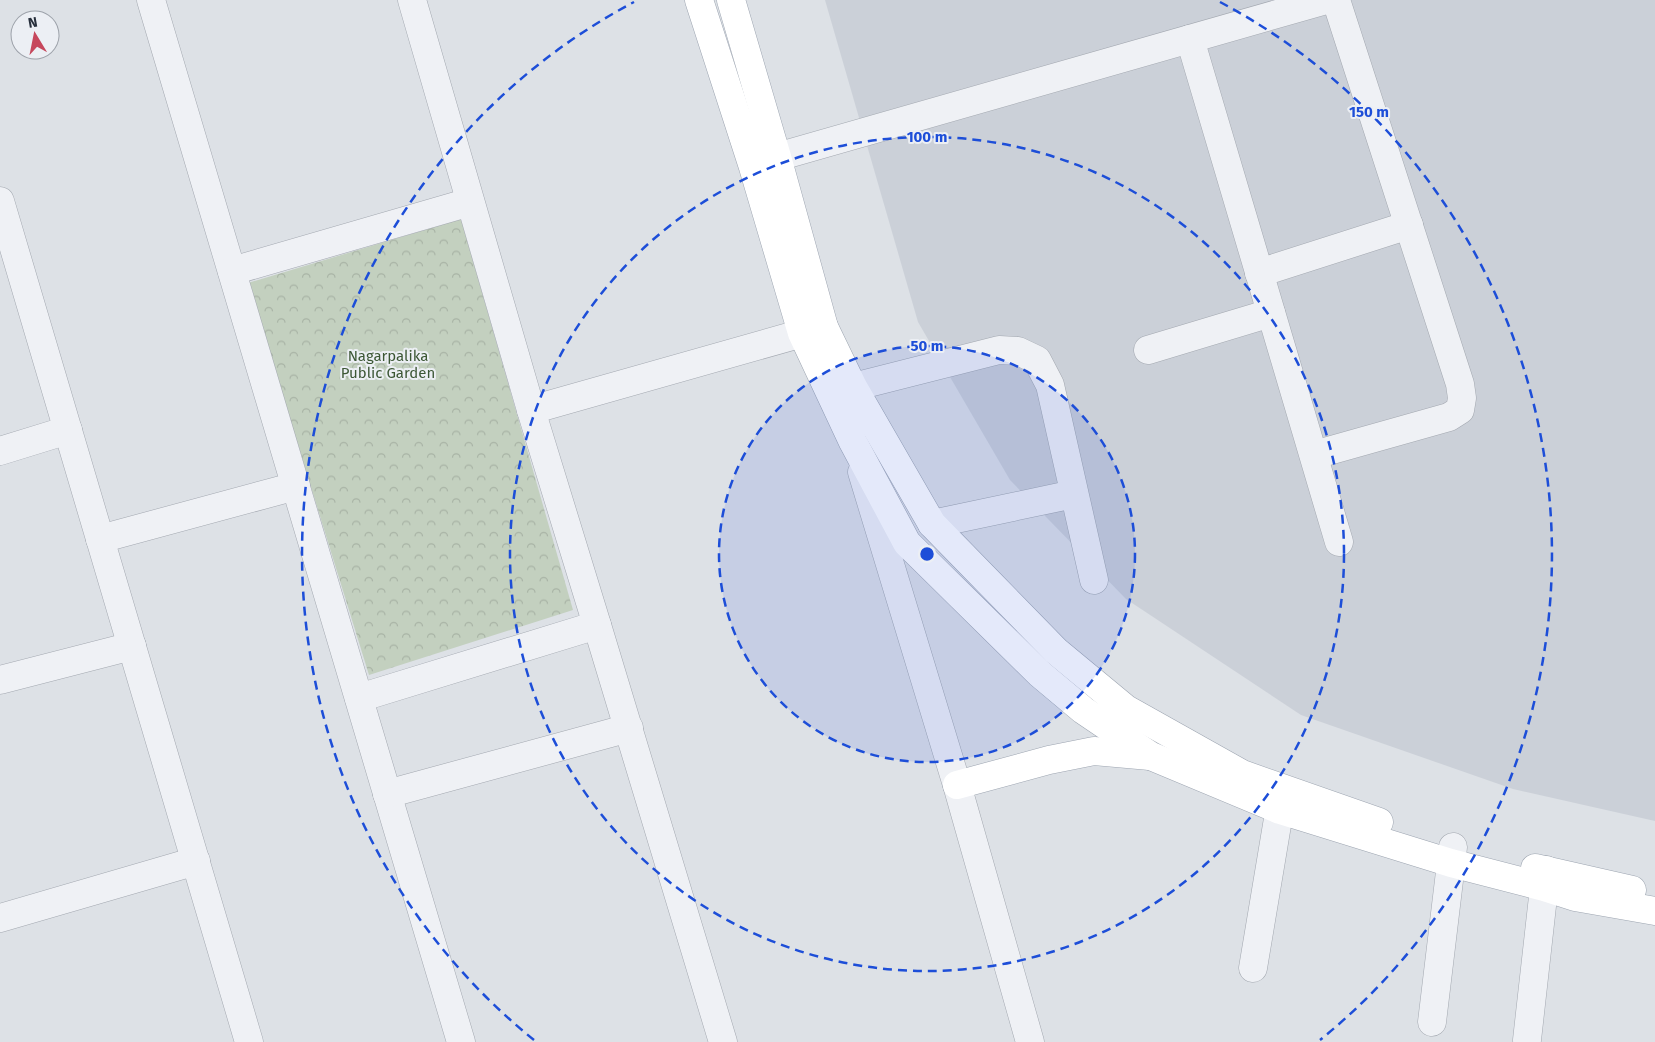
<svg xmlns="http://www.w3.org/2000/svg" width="1655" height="1042" font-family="'Fira Sans',sans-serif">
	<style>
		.built { fill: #cbd0d8 }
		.park { fill: url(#park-crowns) }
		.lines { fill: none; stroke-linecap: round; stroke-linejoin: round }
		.minor-casing { stroke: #a3a8b0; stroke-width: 29 }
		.major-casing { stroke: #9da5b1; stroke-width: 29 }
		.minor { stroke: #eff1f5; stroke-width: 28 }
		.major { stroke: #fff; stroke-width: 28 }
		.ring { fill: none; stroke: #1d4ed8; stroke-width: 2.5; stroke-dasharray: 9 6 }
		.labels { text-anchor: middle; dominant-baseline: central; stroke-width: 4; stroke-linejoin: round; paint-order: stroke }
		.park-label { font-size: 15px; fill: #3c5735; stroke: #eceff4 }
		.centre { fill: #1d4ed8; stroke: #eceff4; stroke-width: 2.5 }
		.ring-label { font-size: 15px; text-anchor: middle; font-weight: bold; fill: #1d4ed8; stroke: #eceff4; stroke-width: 4; stroke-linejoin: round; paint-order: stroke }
	</style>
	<defs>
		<pattern id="park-crowns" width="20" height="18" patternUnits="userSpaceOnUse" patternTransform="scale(1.25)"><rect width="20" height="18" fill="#c3d0bf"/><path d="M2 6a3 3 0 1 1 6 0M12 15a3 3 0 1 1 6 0" fill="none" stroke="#a8b3a5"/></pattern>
	</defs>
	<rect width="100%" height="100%" fill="#dde1e6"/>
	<path class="built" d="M825,0H1655V821L1513,789L1301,715L1126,599L1010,480L918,322Z"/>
	<path class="park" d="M461,219L573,610L369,675L248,283Z"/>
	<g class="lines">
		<defs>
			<g id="minor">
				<path d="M151,0L461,1042"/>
				<path d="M412,0L531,410L597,625L723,1042"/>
				<path d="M1190,39L1339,542"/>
				<path d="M777,157L1326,0"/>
				<path d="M0,201L249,1042"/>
				<path d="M232,271L470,202"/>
				<path d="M1259,273L1409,225"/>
				<path d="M1148,350L1271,313"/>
				<path d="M853,387L999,350L1018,351L1037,360L1050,385L1094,580"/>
				<path d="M531,410L824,327"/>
				<path d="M0,451L68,430"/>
				<path d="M1314,455L1449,417L1460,410L1462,398L1460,384L1336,0"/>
				<path d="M862,472L957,785L1030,1042"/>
				<path d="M932,524L1074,494"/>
				<path d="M100,539L296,486"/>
				<path d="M0,680L132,646"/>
				<path d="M359,698L597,625"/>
				<path d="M387,794L629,728"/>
				<path d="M0,918L196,861"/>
				<path d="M1253,968L1283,789"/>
				<path d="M1432,1022L1453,847"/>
				<path d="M1527,1040L1546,870"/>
			</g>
			<g id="major">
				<path d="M699,0L753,167L802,333L853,442L907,543L1040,674L1083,710L1151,756L1280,810L1451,863L1544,887L1575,897L1655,911"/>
				<path d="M731,0L777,157L824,327L853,387L932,524L1056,651L1126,709L1242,774L1379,822"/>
				<path d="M957,785L1049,760L1094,751L1150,756"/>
				<path d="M1535,868L1632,890"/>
			</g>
		</defs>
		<use href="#minor" class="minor-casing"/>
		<use href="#major" class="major-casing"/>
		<use href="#minor" class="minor"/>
		<use href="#major" class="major"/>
	</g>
	<circle cx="927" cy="554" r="208" fill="#1d4ed8" fill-opacity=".12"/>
	<g class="ring">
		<circle cx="927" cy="554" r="208"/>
		<circle cx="927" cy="554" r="417"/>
		<path d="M534 1040A625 625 0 0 1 634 2M1220 2A625 625 0 0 1 1320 1040"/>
	</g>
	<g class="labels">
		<g class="park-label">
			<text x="388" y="356">Nagarpalika<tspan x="388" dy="17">Public Garden</tspan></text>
		</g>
	</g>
	<circle cx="927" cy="554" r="8" class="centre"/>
	<g class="ring-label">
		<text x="1369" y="117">150 m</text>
		<text x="927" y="142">100 m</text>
		<text x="927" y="351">50 m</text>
	</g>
	<g transform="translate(35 35) rotate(350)"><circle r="24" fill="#eceff4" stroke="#9da2aa"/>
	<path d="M0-4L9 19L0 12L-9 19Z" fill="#c6475c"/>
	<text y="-8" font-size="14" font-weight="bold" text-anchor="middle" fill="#272f3c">N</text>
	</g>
</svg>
